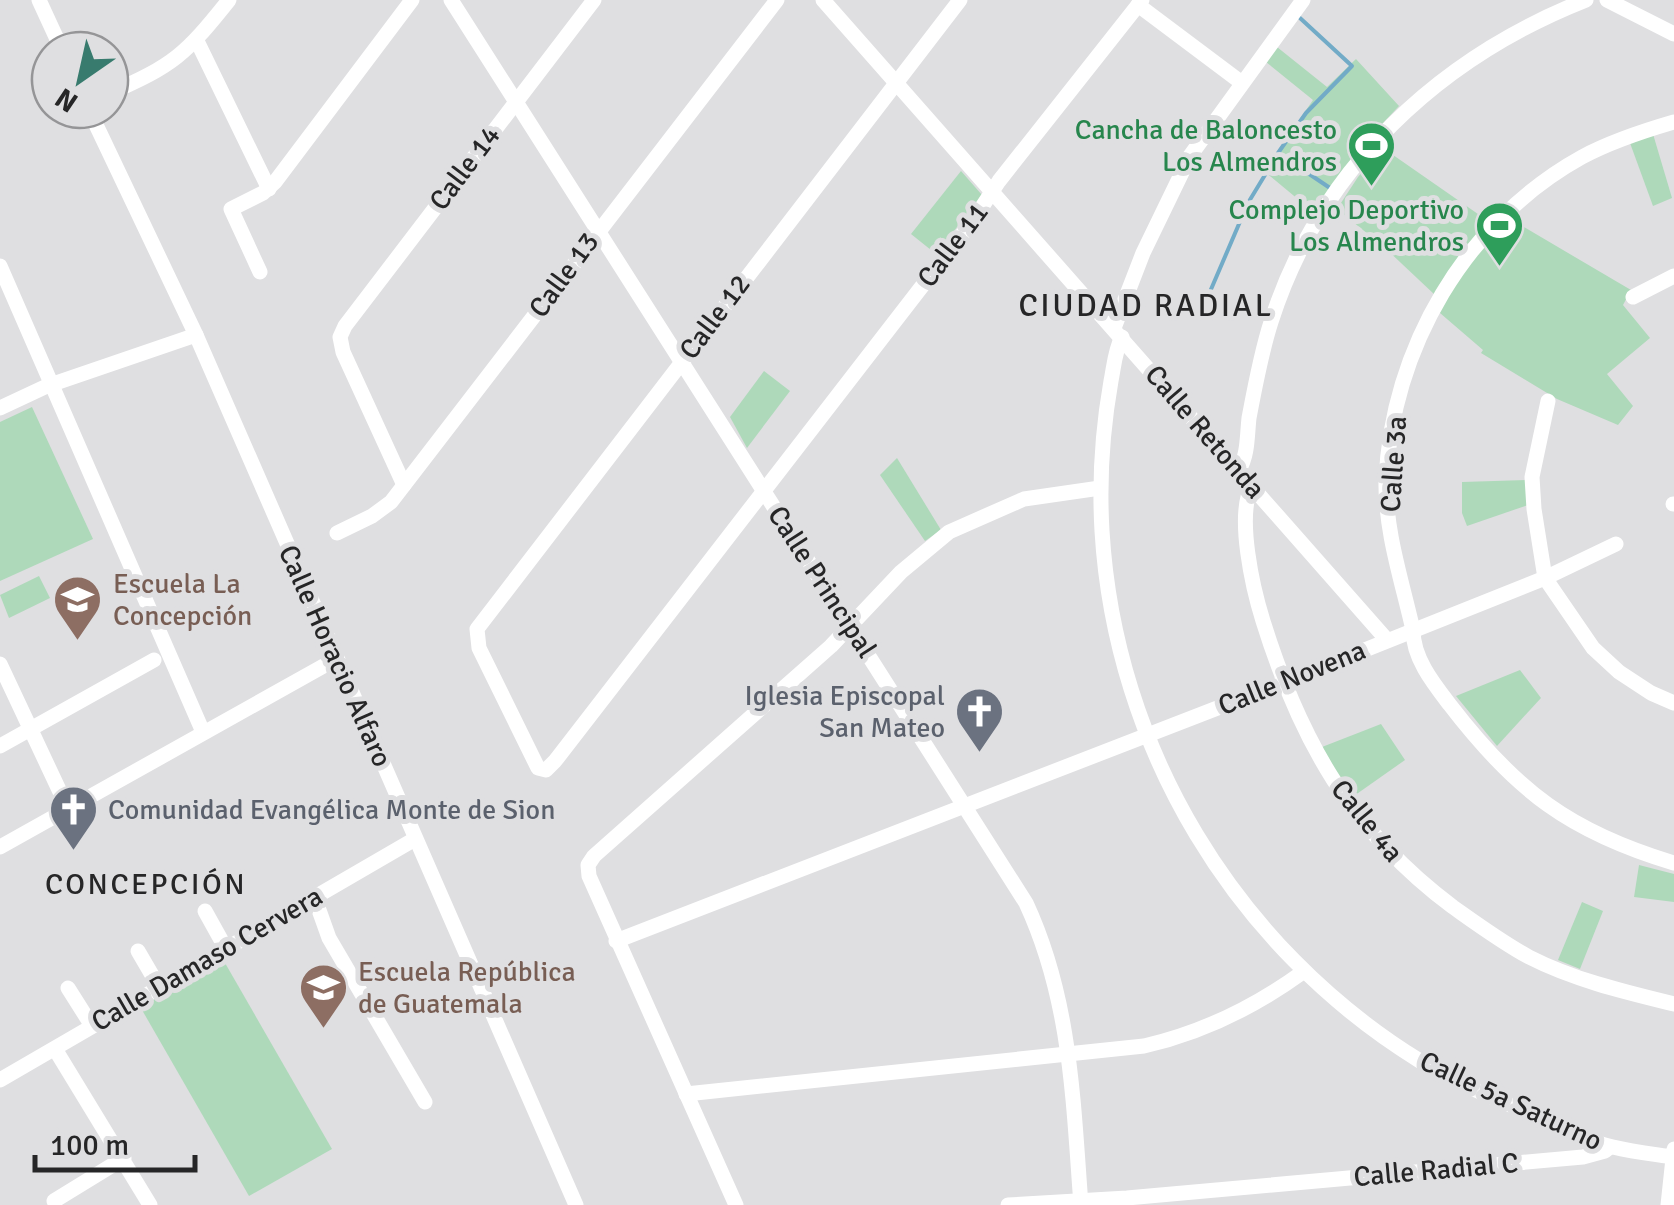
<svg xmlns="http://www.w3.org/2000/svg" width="1674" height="1205" font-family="Signika,sans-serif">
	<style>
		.green { fill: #aed9ba }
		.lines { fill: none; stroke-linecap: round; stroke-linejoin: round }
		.stream { stroke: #72abc7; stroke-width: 4 }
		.minor { stroke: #fff; stroke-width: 15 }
		.labels { text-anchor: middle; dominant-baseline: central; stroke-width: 10; stroke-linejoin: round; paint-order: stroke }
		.leisure-label { font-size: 28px; fill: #27864d; stroke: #dfdfe1; text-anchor: end }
		.street-label { font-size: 28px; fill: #262627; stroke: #dfdfe1 }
		.education-label { font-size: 28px; fill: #785e54; stroke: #dfdfe1; text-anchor: start }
		.worship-label { font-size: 28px; fill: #5b616d; stroke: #dfdfe1; text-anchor: end }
		.neighbourhood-label { font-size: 30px; letter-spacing: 2.5px; fill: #262627; stroke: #dfdfe1 }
		.quarter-label { font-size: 32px; letter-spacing: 2.5px; fill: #262627; stroke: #dfdfe1 }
	</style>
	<rect width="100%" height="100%" fill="#dfdfe1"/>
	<g class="green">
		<path d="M1277,47L1327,87L1356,59L1399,106L1369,138L1317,215L1264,171L1313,100L1266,62Z"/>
		<path d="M1653,134L1672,198L1653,206L1630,143Z"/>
		<path d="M1383,148L1488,221L1512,220L1631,290L1623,305L1650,338L1607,374L1633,406L1618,425L1557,399L1481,353L1483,350L1440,313L1435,295L1384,247L1337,209L1358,177Z"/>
		<path d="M961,171L982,195L936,254L911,234Z"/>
		<path d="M764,371L790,391L747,448L730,417Z"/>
		<path d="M32,407L93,539L0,581V422Z"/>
		<path d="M897,458L941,530L925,541L880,475Z"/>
		<path d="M1526,480L1528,505L1467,526L1462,513V482Z"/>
		<path d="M39,576L50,598L9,618L0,595Z"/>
		<path d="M1520,670L1541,698L1497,746L1456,696Z"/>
		<path d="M1381,724L1405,760L1351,798L1322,747Z"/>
		<path d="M1639,865L1674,874V902L1634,897Z"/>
		<path d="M1582,902L1603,911L1580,969L1558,960Z"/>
		<path d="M221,956L332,1149L249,1196L138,1003Z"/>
	</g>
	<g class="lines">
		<g class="stream">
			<path d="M1300,18L1352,66L1306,113L1278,153L1330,188"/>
			<path d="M1203,308L1248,203L1277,155"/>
		</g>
		<g class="minor">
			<path d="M39,0L62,50"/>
			<path d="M451,0L1026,903C1071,1000 1073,1100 1081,1205"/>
			<path d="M823,0L1387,640"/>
			<path d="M960,0L477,629L479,648L538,768L546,770L555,761L974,219L999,181L1142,0"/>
			<path d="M1607,0L1674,34"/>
			<path d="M1138,5L1242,83"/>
			<path d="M197,41L269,189"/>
			<path d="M110,93C174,65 185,55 229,0"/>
			<path d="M89,110L196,335L576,1205"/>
			<path d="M1674,122C1643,131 1610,142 1582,157C1466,221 1391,349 1386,481C1385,531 1402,581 1413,630C1413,658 1433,683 1450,705C1516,791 1570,832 1674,863"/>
			<path d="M0,266L203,732"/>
			<path d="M260,272L231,209L263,193L275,182L412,0"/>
			<path d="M1633,297L1674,276"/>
			<path d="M1114,328L1143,253L1190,156L1303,0"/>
			<path d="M1122,337C1115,350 1114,366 1111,381C1102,432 1099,480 1102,531C1115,748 1235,947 1420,1061C1452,1081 1487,1095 1522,1110C1551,1122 1582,1140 1613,1147C1633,1152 1653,1154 1673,1157"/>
			<path d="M1548,401L1532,477L1534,509L1545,578L1593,648L1619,672L1651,693L1674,703"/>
			<path d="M0,408L47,386L196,335"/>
			<path d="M1239,470C1248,455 1247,436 1249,418C1255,386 1261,353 1271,322C1320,168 1439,58 1586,0"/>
			<path d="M404,485L343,352L340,337L345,326L594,0"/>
			<path d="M1252,486C1236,516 1253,589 1263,621C1300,740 1351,831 1453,907C1477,924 1503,943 1529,957C1574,980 1625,992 1674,1004"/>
			<path d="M1673,504H1674"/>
			<path d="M337,533L372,516L391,502L777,0"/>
			<path d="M0,664L68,809"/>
			<path d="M0,746L154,660"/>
			<path d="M0,847L336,659"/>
			<path d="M314,896L329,938L425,1102"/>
			<path d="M205,911L225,947"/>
			<path d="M616,941L1282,683L1545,578L1616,544"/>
			<path d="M138,951L159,987"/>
			<path d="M68,988L92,1026"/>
			<path d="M55,1049L150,1205"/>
			<path d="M0,1080L415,839"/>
			<path d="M686,1094L1144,1046C1201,1033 1256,1006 1303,972"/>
			<path d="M54,1201L124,1158"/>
			<path d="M736,1205L589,876L588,865L594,856L831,646L901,572L949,532L1024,499L1100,488"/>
			<path d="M1008,1205L1127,1198L1583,1157L1605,1151L1610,1147"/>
			<path d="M1668,1205L1674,1149"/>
		</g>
	</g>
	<defs>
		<symbol id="stadium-pin" viewBox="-11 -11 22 30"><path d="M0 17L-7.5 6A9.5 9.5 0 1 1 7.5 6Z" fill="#2e9e5b" stroke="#dfdfe1"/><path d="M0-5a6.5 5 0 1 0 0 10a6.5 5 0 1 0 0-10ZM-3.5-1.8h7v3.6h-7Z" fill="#fff"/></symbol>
		<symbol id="school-pin" viewBox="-11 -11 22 30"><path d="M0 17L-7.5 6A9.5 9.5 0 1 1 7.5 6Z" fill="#8d6e63" stroke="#dfdfe1"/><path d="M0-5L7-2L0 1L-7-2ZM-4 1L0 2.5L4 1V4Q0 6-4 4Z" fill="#fff"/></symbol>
		<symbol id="church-pin" viewBox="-11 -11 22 30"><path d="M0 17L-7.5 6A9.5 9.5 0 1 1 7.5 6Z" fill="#6b7280" stroke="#dfdfe1"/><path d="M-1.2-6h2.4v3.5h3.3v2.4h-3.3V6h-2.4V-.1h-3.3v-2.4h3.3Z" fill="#fff"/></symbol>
	</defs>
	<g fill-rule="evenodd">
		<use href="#stadium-pin" x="1344" y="118" width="55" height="75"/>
		<use href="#stadium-pin" x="1472" y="198" width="55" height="75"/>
		<use href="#school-pin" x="50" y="572" width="55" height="75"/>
		<use href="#church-pin" x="952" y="684" width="55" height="75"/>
		<use href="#church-pin" x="46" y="782" width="55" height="75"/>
		<use href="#school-pin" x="296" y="960" width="55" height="75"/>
	</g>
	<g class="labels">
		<g class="leisure-label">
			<text x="1337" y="130">Cancha de Baloncesto<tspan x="1337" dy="32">Los Almendros</tspan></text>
			<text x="1464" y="210">Complejo Deportivo<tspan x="1464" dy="32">Los Almendros</tspan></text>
		</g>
		<g class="street-label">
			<text transform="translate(465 168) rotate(-53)">Calle 14</text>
			<text transform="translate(953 245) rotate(-53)">Calle 11</text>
			<text transform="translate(564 275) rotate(-54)">Calle 13</text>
			<text transform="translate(715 317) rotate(-53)">Calle 12</text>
			<text transform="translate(1205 432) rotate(49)">Calle Retonda</text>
			<text transform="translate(1394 464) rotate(-86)">Calle 3a</text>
			<text transform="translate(822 582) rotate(57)">Calle Principal</text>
			<text transform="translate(335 656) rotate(66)">Calle Horacio Alfaro</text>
			<text transform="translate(1292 678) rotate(-22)">Calle Novena</text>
			<text transform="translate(1367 821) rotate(51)">Calle 4a</text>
			<text transform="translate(207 959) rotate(-30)">Calle Damaso Cervera</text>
			<text transform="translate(1511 1101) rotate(25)">Calle 5a Saturno</text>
			<text transform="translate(1436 1170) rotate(-5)">Calle Radial C</text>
		</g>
		<g class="education-label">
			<text x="113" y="584">Escuela La<tspan x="113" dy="32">Concepción</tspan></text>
			<text x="358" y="972">Escuela República<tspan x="358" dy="32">de Guatemala</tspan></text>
		</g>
		<g class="worship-label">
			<text x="945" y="696">Iglesia Episcopal<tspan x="945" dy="32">San Mateo</tspan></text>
			<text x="108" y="810" text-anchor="start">Comunidad Evangélica Monte de Sion</text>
		</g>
		<g class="neighbourhood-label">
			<text x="146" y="884">CONCEPCIÓN</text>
		</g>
		<g class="quarter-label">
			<text x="1146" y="305">CIUDAD RADIAL</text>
		</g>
	</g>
	<g transform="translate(80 80) rotate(214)"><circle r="48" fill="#dfdfe1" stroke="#959597" stroke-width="2.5"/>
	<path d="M0-8L18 38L0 25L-18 38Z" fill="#387b6e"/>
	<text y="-15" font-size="28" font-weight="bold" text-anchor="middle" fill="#262627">N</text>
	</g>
	<path d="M35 1155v15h160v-15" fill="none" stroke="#262627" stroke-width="5"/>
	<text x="50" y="1155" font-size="30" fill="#262627" stroke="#dfdfe1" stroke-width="8" paint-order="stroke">100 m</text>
</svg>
